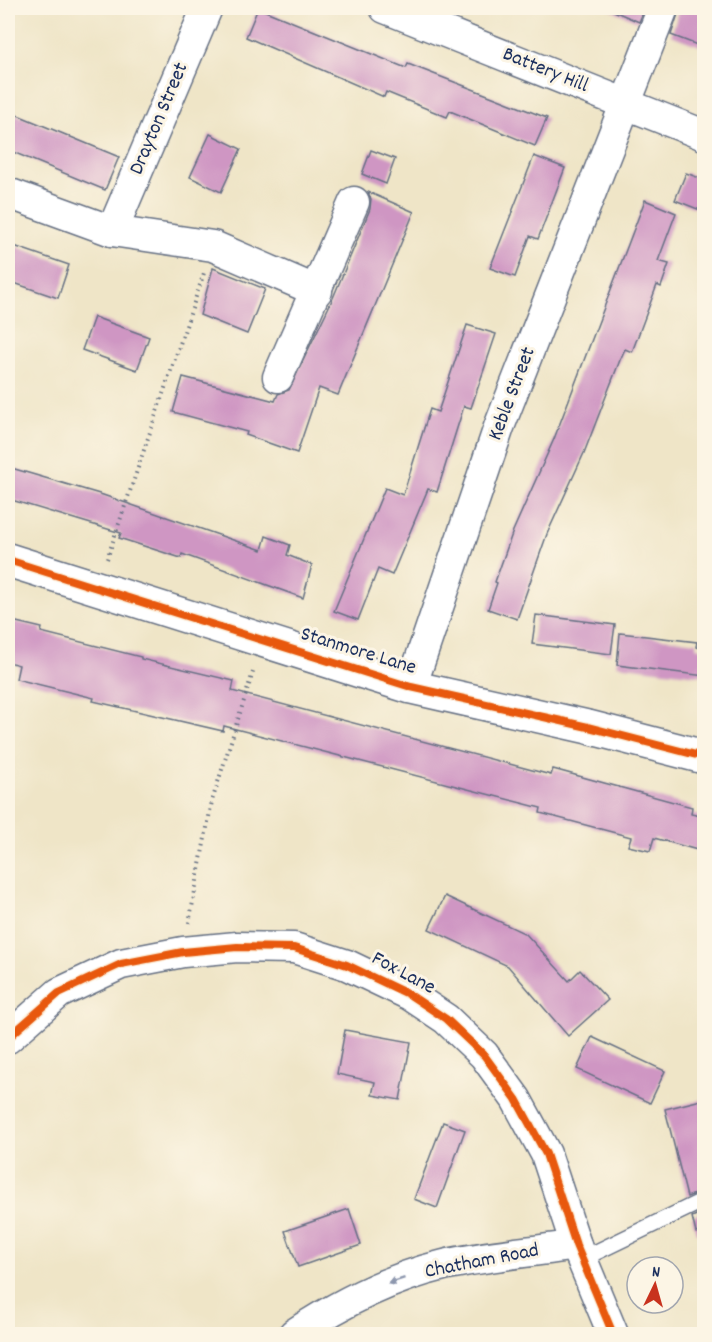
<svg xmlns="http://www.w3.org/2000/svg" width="712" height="1342" font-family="Dekko,sans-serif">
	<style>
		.building { fill: #cf96c3 }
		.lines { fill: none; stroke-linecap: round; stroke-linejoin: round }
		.lane-casing { stroke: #656f83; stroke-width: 18 }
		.street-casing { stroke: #656f83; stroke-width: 33 }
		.secondary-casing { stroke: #656f83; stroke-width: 36 }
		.path { stroke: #656f83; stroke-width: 4; stroke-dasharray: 1.5 4.5; stroke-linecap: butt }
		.lane { stroke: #fff; stroke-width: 15 }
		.street { stroke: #fff; stroke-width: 30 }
		.secondary { stroke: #fff; stroke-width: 33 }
		.cycleway-casing { stroke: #fcf5e5; stroke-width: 11 }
		.cycleway { stroke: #e8590c; stroke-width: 8 }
		.oneway { fill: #8d97ae }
		.labels { text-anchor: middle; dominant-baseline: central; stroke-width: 6; stroke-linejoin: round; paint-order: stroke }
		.street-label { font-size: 21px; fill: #1b2f5e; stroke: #fcf5e5 }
	</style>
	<rect width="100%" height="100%" fill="#fcf5e5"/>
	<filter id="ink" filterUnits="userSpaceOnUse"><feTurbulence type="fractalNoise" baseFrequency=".0167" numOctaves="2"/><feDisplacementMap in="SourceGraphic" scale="12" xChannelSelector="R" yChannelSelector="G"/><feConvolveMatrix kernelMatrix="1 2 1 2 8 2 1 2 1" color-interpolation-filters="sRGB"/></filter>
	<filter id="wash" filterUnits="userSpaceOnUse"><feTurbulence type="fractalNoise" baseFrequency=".008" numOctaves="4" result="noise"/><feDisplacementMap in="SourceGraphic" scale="24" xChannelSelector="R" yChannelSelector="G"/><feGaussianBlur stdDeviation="1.35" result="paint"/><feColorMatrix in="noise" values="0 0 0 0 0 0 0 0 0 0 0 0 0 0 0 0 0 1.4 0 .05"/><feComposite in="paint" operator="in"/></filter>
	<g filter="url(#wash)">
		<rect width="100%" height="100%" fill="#efe5c7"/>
		<g id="blocks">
			<g class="building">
				<path d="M258,8L406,68L408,64L547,118L535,146L450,111L447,117L386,92L384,97L246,37Z"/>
				<path d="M607,8H645L639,22Z"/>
				<path d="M680,8H705V48L671,35Z"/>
				<path d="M8,111L119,157L105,190L8,150Z"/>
				<path d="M210,134L241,149L221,192L190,177Z"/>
				<path d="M371,150L395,159L386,184L362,174Z"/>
				<path d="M534,156L565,168L538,239L530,236L515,277L490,268Z"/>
				<path d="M686,173L705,180V212L675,200Z"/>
				<path d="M368,192L414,212L338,395L319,388L297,453L246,435L247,432L173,412L183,377L275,401L278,394L289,390L333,298L370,209L371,199Z"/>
				<path d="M645,200L676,213L658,261L669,264L661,287L657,285L632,352L625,349L620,360L584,453L547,534L517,619L488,609L497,583L495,582L513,531L554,439Z"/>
				<path d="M14,246L69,265L58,298L8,281V263Z"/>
				<path d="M213,268L265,289L247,334L200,315Z"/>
				<path d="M94,317L149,337L137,370L82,350Z"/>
				<path d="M467,325L496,334L471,408L464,406L437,492L428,489L392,575L378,569L358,620L334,611L385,488L403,495L430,409L438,412Z"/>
				<path d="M8,467L103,495L262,550L266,536L290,545L287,555L312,565L303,598L182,554L181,558L119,538L121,533L8,499Z"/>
				<path d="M536,615L615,625L611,654L532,644Z"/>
				<path d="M8,620L42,628L41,632L141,657V659L234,681L232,691L551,775L553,769L692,807L691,814L705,817V837L701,851L654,838L650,851L628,846L631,837L540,813L541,808L224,726L223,731L93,701L94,698L16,679L19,665L8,662Z"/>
				<path d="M620,633L697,642L696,647L705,649V676L617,665Z"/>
				<path d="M445,896L526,934L569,981L580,970L608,1000L568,1036L508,966L429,929Z"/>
				<path d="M345,1030L411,1042L400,1100L372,1095L375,1082L337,1074Z"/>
				<path d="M592,1037L665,1071L650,1103L577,1069Z"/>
				<path d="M705,1099V1190L687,1197L665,1109Z"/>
				<path d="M443,1122L465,1130L437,1208L414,1199Z"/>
				<path d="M349,1209L361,1245L298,1267L285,1231Z"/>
				<path d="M705,1211V1232L696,1233L692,1217Z"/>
			</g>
		</g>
	</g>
	<g filter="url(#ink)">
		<use href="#blocks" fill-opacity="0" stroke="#656f83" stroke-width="1.5"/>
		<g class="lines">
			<defs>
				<path id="lane" d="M582,1259L704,1200"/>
				<g id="street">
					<path d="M385,8L704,135"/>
					<path d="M8,193L112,231L213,246L317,291"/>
					<path d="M112,231L207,8"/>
					<path d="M278,377L354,202"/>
					<path d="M411,687L499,427L663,8"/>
					<path d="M8,1038L59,993L121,964L183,952L237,947L294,948L347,965L410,995L446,1019L484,1055L516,1099L546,1154L576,1245L613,1334"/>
					<path d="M294,1334C339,1304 390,1278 444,1265C487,1255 533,1252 576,1245"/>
				</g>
				<path id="secondary" d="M8,560L411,687L588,727L704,757"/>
			</defs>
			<use href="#lane" class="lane-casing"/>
			<use href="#street" class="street-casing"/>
			<use href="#secondary" class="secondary-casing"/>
			<g class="path">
				<path d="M107,559L204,273"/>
				<path d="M189,923L212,801L254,669"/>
			</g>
			<use href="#lane" class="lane"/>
			<use href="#street" class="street"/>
			<use href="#secondary" class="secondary"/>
			<defs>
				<g id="cycleway">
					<path d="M8,560L411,687L588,727L704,757"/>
					<path d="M8,1038L59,993L121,964L183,952L237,947L294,948L347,965L410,995L446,1019L484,1055L516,1099L546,1154L576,1245L613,1334"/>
				</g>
			</defs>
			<use href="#cycleway" class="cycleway-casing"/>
			<use href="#cycleway" class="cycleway"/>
		</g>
		<defs><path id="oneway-solid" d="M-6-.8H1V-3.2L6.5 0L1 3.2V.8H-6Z" transform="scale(1.5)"/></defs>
		<use class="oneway" href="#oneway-solid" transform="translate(396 1281) rotate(161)"/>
	</g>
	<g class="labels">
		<g class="street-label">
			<text transform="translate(545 71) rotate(22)">Battery Hill</text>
			<text transform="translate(160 119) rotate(-67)">Drayton Street</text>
			<text transform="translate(513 394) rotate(-69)">Keble Street</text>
			<text transform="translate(358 652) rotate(17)">Stanmore Lane</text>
			<text transform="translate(403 974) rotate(28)">Fox Lane</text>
			<text transform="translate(482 1262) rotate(-11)">Chatham Road</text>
		</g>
	</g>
	<rect width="712" height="1342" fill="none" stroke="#fcf5e5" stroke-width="30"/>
	<g transform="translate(655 1285) rotate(5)"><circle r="28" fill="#fcf5e5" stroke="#a2a6af" stroke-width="1.5"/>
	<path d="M0-4.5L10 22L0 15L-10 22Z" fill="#c8321e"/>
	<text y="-9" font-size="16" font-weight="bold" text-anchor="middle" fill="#1b2f5e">N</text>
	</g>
</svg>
